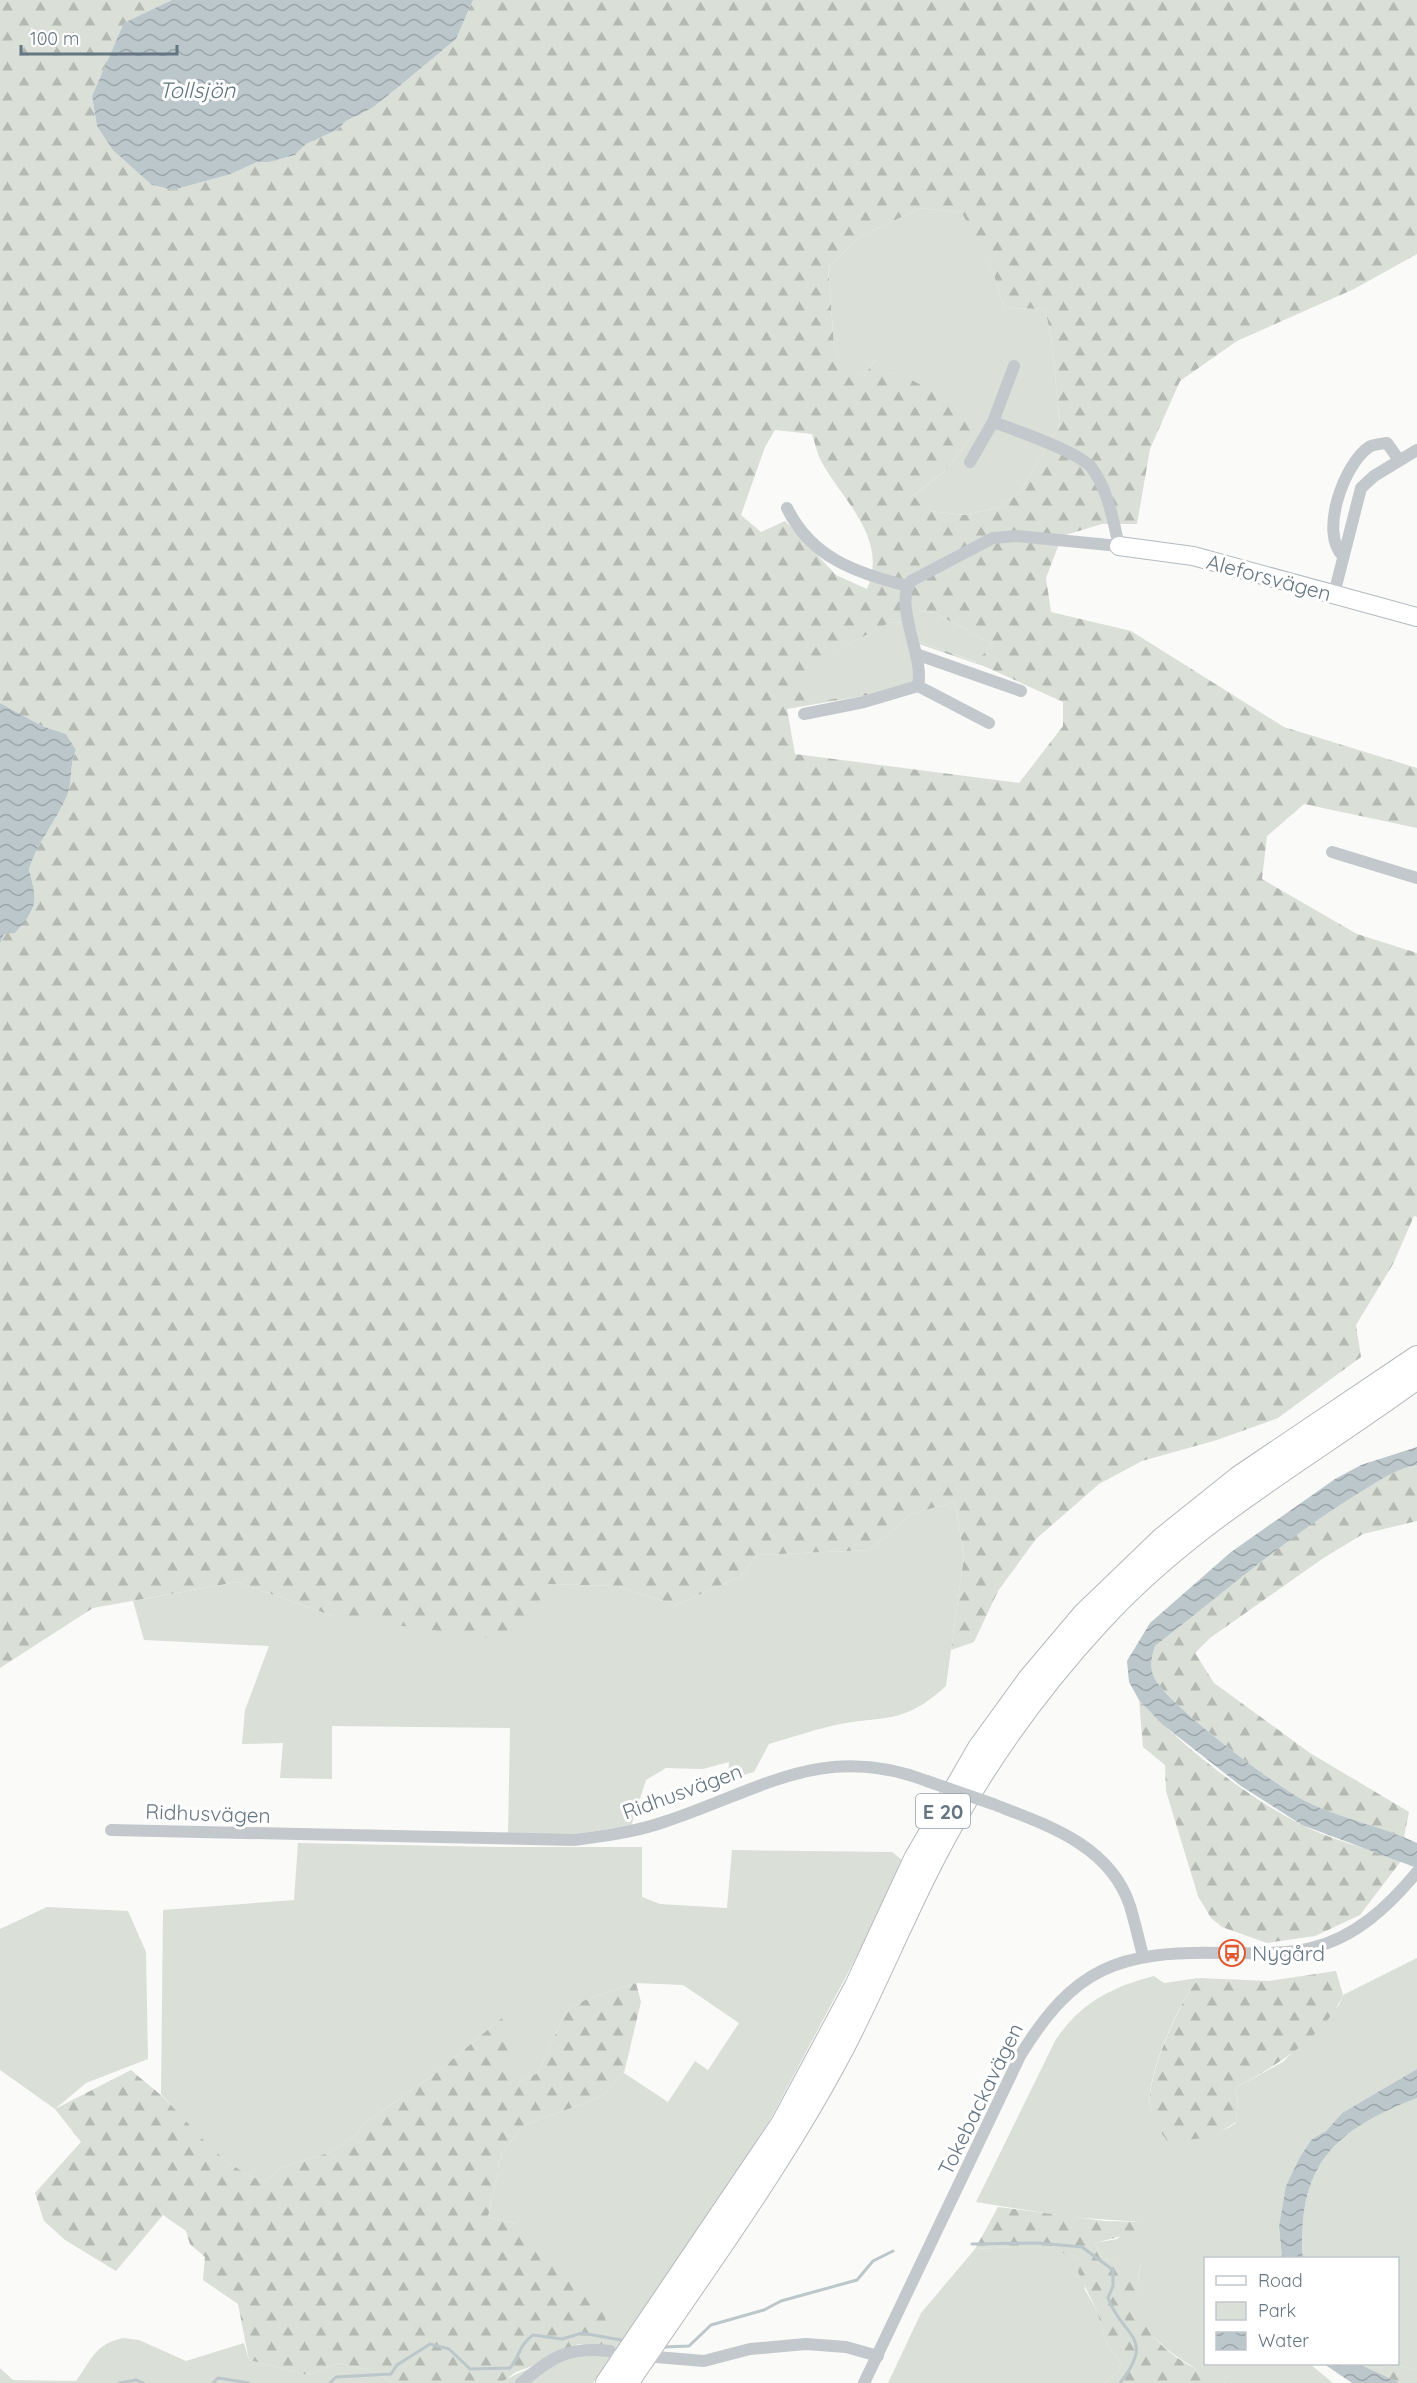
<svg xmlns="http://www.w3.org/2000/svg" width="1417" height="2383" font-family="Quicksand,sans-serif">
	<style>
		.green { fill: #dadfd7 }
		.forest { fill: url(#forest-firs); fill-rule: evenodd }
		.water { fill: url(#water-waves) }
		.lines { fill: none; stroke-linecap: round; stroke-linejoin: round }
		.stream { stroke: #bbc7cb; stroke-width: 3 }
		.secondary-casing { stroke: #b3babf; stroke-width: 20 }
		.highway-casing { stroke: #b4b9bd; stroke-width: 24 }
		.street { stroke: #c3c8cc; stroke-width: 12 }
		.secondary { stroke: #fff; stroke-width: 18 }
		.highway { stroke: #fff; stroke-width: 22 }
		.street-bridge { stroke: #c3c8cc; stroke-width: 12 }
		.labels { text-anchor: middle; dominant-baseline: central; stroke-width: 6; stroke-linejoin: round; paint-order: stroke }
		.shield { fill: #fff; stroke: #939fa8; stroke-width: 1.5 }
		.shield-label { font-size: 20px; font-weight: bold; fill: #657683 }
		.street-label { font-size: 21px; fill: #657683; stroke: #fff }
		.poi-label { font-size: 21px; fill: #657683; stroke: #fff; text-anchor: start }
		.water-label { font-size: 22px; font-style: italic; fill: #60757c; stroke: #fff }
	</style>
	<defs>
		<pattern id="forest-firs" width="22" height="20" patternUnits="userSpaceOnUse" patternTransform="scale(1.5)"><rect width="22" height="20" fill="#dadfd7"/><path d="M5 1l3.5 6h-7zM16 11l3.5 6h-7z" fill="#b4b9b4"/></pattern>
		<pattern id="water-waves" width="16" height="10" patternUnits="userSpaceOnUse" patternTransform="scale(1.5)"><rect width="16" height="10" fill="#bbc7cb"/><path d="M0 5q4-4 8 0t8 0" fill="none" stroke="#9ca6aa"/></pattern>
	</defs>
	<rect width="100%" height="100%" fill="#fafaf8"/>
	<g class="green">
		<path d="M921,208L963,213L993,272L1004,308L1045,309L1051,336L1060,424L1020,492L998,508L964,515L930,511L912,497L945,471L973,435L875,360L864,376L846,373L834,345L828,267L861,236Z"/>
		<path d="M920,611L935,613L993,644L977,662L920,642L912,616Z"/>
		<path d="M903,622L916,676L909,685L812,704L804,667L889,623Z"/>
		<path d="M955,1502L964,1556L946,1686C901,1727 884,1714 831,1726C810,1731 790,1738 769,1744L754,1772L728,1779L729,1762L703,1769L666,1768L646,1780L631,1826L574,1834L508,1836L510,1728L332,1726V1779L280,1778L283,1743L242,1744L245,1710L269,1646L144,1640L133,1601L237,1582L333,1616L534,1612L546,1584L616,1586L676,1605L740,1577L757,1555L870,1550L911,1514Z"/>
		<path d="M298,1843L495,1847H642V1897L660,1904L727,1908L732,1850L892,1852L902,1860L870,1931L770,2120L658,2292L593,2383H501C513,2374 527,2371 539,2363C563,2349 573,2344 602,2345V2304L516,2224L488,2217L501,2155L522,2126L601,2097L624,2073L668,2102L695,2061L708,2070L739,2023L683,1985L636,1983L585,2000L566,2011L538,2073L521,2081L508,2076L502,2018L436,2073L365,2123L356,2135L331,2152L281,2168L265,2182C220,2166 192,2128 161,2094L163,1910L294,1900Z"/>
		<path d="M47,1907L128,1911L146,1952L148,2059L86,2083L55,2109L0,2070V1929Z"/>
		<path d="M1417,1958V2069L1342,2113L1326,2131L1312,2139L1279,2227L1282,2258H1206V2364H1310L1333,2383C1303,2383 1256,2383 1227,2383C1214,2381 1200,2372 1190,2365C1147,2338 1129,2315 1141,2263H1115L1100,2256L1095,2243L1117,2239L1140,2222L1070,2217L976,2202L1055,2041C1079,2004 1111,1987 1154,1976L1164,1983L1199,1978C1179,2001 1147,2074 1150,2104C1152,2117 1159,2128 1165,2139C1191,2140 1214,2138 1236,2123L1238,2102L1235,2088L1283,2062L1339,2005L1343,1995Z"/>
		<path d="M1417,2098V2370L1392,2364H1398V2258H1303C1297,2165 1334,2130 1417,2098Z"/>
		<path d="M1032,2246L1054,2249L1082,2259L1085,2290L1097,2311L1107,2345L1121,2363L1118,2372L1105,2383H888L921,2313L975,2249Z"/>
		<path d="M123,2338L139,2340L186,2361L244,2343L249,2360L308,2375L339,2363L369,2370L395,2383H0V2368L13,2380L76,2381C92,2359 95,2344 123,2338Z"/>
	</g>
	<g class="forest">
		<path d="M0,0H172L124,24L92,96L97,126L152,185L173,190L231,174L257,162H269L295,155L306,144L337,130L346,121L372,108L396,89L456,39L473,0H1417V254L1354,289L1237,341L1180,381L1150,449L1137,524H1102L1062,536L1046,578L1051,612L1131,631L1284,727L1417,768V828L1304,804L1267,836L1262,879L1357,934L1417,953V1217L1414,1216L1393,1264L1356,1325L1361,1357L1278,1418L1217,1440L1142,1461L1099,1484L1036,1539L998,1591L974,1642L951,1650L964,1556L955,1502L911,1514L870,1550L757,1555L740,1577L676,1605L616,1586L547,1584L535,1612L509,1641L333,1616L237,1582L93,1608L0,1668V944L4,934C39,915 38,905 29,869C37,843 56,821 67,796C73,781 69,766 76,750L66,734L42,726L0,703ZM921,208L962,213L993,272L1004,308L1045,309L1051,336L1060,424L1020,492L998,508L964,515L930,511L913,496L945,471L973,435L976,415L875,360L864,376L846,372L834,345L828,267L861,236ZM775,430L812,434C815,443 817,453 821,461C843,501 889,539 867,589L836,575L785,521L761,532L741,515L765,447ZM920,611L935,613L993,644L976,662L920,642L912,617ZM903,622L916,676L909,685L812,703L805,667L889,623ZM919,644L986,667L1063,702V726L1019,783L795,754L787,709L909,688L925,674Z"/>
		<path d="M1417,1465V1521L1363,1534L1322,1559L1210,1638L1195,1653L1214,1683L1310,1753L1409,1812L1404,1837C1371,1826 1336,1816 1305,1801C1277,1787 1165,1703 1154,1677C1149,1666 1152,1656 1155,1646C1222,1593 1289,1534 1364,1490C1380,1480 1398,1468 1417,1465Z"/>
		<path d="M1139,1700C1183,1747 1245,1796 1302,1825C1333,1841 1369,1848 1401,1861L1360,1915L1315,1936L1267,1943L1222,1927L1211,1918L1198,1896L1166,1791L1165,1765L1143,1747Z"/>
		<path d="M1336,1971L1343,1995C1324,2038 1275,2066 1235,2088L1238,2102L1236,2122L1212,2137L1186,2140L1174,2149C1163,2137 1152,2121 1150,2104C1148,2073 1179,2002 1199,1978L1269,1981Z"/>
		<path d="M636,1983L641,2002L624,2073L601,2097L522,2126L501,2155L488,2217L516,2224L544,2242L602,2304L608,2331L602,2345L579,2344L553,2353L538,2364L516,2372L501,2383H395L369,2370L339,2363L308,2375L249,2360L238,2304L203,2280L205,2257L190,2244L186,2231L163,2215L116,2271L65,2240L44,2221L35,2193L81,2142L55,2109L131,2070C141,2079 153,2088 163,2097C195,2129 220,2166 265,2182L281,2168L331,2152L356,2135L365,2123L436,2073L502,2018L508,2035V2075L521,2081L538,2073L566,2011L585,2000Z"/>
		<path d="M998,2207L1105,2221L1141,2222L1137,2232L1095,2243L1100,2256L1115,2263H1141C1125,2331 1170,2359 1226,2383H1105L1118,2372L1121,2363L1107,2345L1097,2311L1078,2272L1082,2259C1041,2244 1017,2247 975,2249Z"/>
		<path d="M1359,2364H1392L1417,2370V2383H1400Z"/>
	</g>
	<g class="water">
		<path d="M172,0H473L456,39L396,89L372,108L346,121L337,130L306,144L295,155L269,162H257L231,174L173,190L152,185L113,150L97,126L92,96L124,23Z"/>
		<path d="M0,703L42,726L66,734L76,750C69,766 73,781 67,796C56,821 37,843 29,869C37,902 39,906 15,933L4,934L0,944Z"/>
		<path d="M1417,1447V1465C1398,1468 1380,1480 1364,1490C1290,1534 1223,1593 1155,1646C1152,1656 1149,1666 1154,1677C1165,1703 1277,1787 1305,1801C1341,1819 1381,1826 1417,1843V1868L1302,1825L1241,1786L1162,1724L1139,1700L1129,1682L1127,1661L1150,1623L1231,1552L1335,1479L1361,1465Z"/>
		<path d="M1417,2069V2098C1334,2130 1297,2165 1303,2258H1282L1279,2227L1286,2186L1300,2157L1312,2139L1326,2131L1342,2113Z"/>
		<path d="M1324,2364H1359L1400,2383H1352Z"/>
	</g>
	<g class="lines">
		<g class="stream">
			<path d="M972,2244L1038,2243L1082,2247L1113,2270V2286L1108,2298C1122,2337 1157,2336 1120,2383"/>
			<path d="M664,2347L689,2346L711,2325L764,2310L781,2301L857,2280L873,2261L893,2251"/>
			<path d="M119,2383L136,2380L143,2383"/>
			<path d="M213,2383L218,2378L249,2383"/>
			<path d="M330,2383L336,2377L391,2374L397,2365L430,2344L449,2349L470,2369L510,2368C520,2356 519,2345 533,2335L562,2339L582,2333L621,2340"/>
		</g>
		<defs>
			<path id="secondary" d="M1119,546L1193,556L1417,617"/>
			<g id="highway">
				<path d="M607,2383L782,2124L856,1986L915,1859L979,1748L1029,1679L1083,1615L1163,1538L1239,1477L1417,1357"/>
				<path d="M627,2383C701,2273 781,2166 843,2048C876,1984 903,1917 936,1854C980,1769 1037,1689 1101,1620C1193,1520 1309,1457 1417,1378"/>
			</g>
		</defs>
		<use href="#secondary" class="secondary-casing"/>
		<use href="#highway" class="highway-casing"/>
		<g class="street">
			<path d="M970,462L993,422L1014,366"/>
			<path d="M787,508C812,559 856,572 907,586"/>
			<path d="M1343,556C1319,533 1344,464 1369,447C1374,444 1381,444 1387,443L1399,460"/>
			<path d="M1334,594L1361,488L1374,476L1417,450"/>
			<path d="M916,654L1021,691"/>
			<path d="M804,714L864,702L918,686"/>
			<path d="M989,723L918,686C925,657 893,605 911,581L993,538L1017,536L1119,546C1113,520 1108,489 1091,467C1077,451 1015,430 993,422"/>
			<path d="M1332,852L1417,878"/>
			<path d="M993,1804C1047,1825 1110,1845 1130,1906C1135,1923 1139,1940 1143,1956"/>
			<path d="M111,1830L574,1840C604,1836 635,1832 664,1822C759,1791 823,1741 927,1781"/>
			<path d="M656,2357L704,2361L750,2349L806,2344L846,2347L878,2356"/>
			<path d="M521,2383C552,2357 568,2346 610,2351"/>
			<path d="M864,2383L1020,2056C1074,1967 1119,1951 1220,1953C1251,1953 1281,1955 1311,1948C1355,1938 1389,1906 1417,1872"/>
		</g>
		<use href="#secondary" class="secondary"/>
		<use href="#highway" class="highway"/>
		<path class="street-bridge" d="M927,1781L993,1804"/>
	</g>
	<defs>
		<symbol id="bus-ring" viewBox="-11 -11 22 22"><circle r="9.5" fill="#fff" stroke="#e4572e" stroke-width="1.5"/><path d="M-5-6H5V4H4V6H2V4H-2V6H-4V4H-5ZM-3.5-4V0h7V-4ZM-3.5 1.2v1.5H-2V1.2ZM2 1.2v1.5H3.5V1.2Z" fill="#e4572e"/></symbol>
	</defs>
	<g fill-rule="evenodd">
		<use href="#bus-ring" x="1217" y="1938" width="30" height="30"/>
	</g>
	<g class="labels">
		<rect class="shield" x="916" y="1794" width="54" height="34" rx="4.5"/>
		<g class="shield-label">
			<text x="943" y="1811">E 20</text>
		</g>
		<g class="street-label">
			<text transform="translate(1269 577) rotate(15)">Aleforsvägen</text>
			<text transform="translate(682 1791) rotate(-20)">Ridhusvägen</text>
			<text transform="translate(208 1813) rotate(2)">Ridhusvägen</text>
			<text transform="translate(980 2099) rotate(-64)">Tokebackavägen</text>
		</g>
		<g class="poi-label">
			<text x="1252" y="1953">Nygård</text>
		</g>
		<g class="water-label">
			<text x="197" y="90">Tollsjön</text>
		</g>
	</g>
	<rect x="1204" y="2257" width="195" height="108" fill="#ffffff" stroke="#c1c8cd" stroke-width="1.5"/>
	<rect x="1216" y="2276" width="30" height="9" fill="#ffffff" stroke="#c1c8cd" stroke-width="1.5"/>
	<text x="1258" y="2287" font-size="18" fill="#657683">Road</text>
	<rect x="1216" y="2302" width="30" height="18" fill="#dadfd7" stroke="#c1c8cd" stroke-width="1.5"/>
	<text x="1258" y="2317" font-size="18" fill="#657683">Park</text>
	<rect x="1216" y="2332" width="30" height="18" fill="url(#water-waves)" stroke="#c1c8cd" stroke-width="1.5"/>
	<text x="1258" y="2347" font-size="18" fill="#657683">Water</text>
	<path d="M21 45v9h156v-9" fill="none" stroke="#657683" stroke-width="3"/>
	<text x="30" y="45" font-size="18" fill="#657683" stroke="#ffffff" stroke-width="4.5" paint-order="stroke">100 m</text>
</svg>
